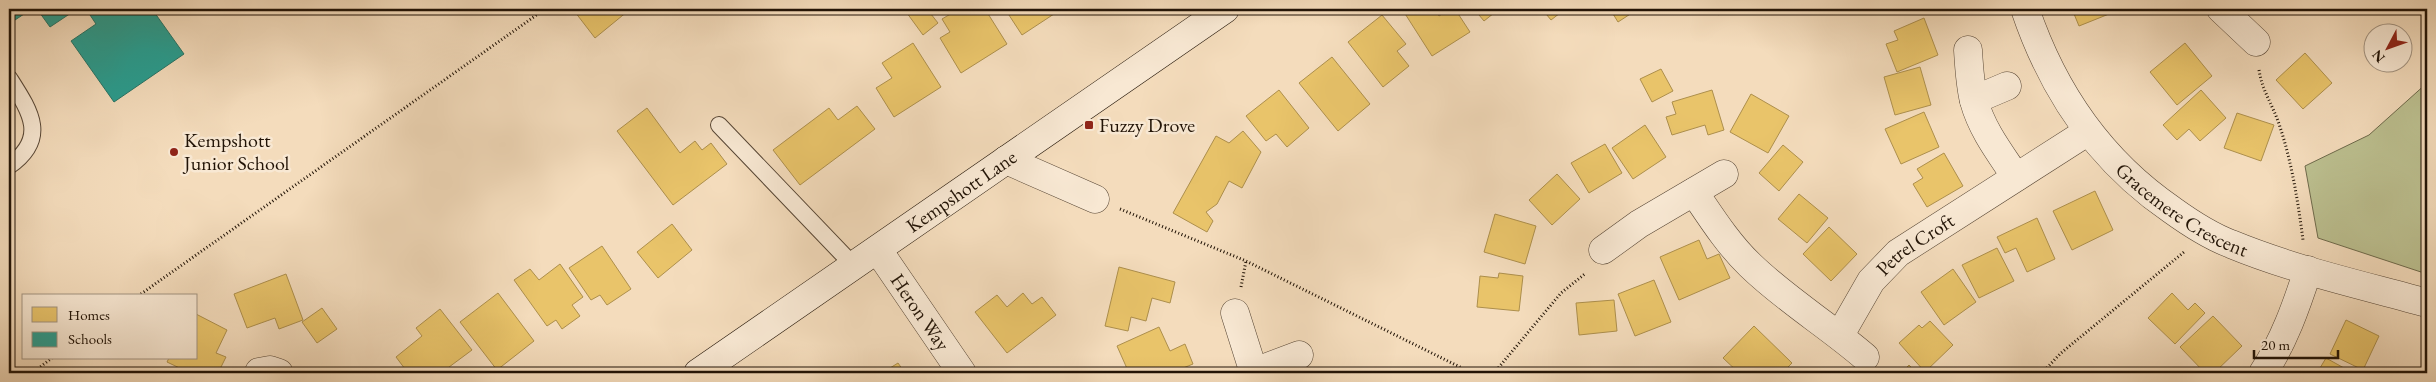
<svg xmlns="http://www.w3.org/2000/svg" width="2436" height="382" font-family="'EB Garamond',serif">
	<style>
		.green { fill: #bcc090; stroke: #6e6a4b }
		.homes { fill: #e9c46a; stroke: #ad8f4c }
		.schools { fill: #2a9d8f; stroke: #277466 }
		.lines { fill: none; stroke-linecap: round; stroke-linejoin: round }
		.lane-casing { stroke: #564534; stroke-width: 18 }
		.street-casing { stroke: #564534; stroke-width: 29 }
		.secondary-casing { stroke: #211306; stroke-width: 29 }
		.path { stroke: #211306; stroke-width: 3; stroke-dasharray: 1 2.5; stroke-linecap: butt }
		.lane { stroke: #f8e8d3; stroke-width: 16 }
		.street { stroke: #f8e8d3; stroke-width: 28 }
		.secondary { stroke: #f8e8d3; stroke-width: 28 }
		.poi-dot { fill: #8f2418; stroke: #f8e8d3; stroke-width: 2 }
		.labels { text-anchor: middle; dominant-baseline: central; stroke-width: 5; stroke-linejoin: round; paint-order: stroke }
		.poi-label { font-size: 20px; fill: #211306; stroke: #f8e8d3; text-anchor: start }
		.street-label { font-size: 20px; fill: #211306; stroke: #f8e8d3 }
	</style>
	<rect width="100%" height="100%" fill="#f4dcbc"/>
	<filter id="stains"><feTurbulence type="fractalNoise" baseFrequency=".004" numOctaves="4"/><feColorMatrix values="0 0 0 0 .2 0 0 0 0 .09 0 0 0 0 .02 0 0 0 .5 -.17"/></filter>
	<radialGradient id="worn" r=".72"><stop offset=".6" stop-color="#630" stop-opacity="0"/><stop offset="1" stop-color="#630" stop-opacity=".3"/></radialGradient>
	<path class="green" d="M2427,83V274L2318,238L2305,166L2369,135Z"/>
	<g class="homes">
		<path d="M579,9H626L628,11L595,38L575,12Z"/>
		<path d="M904,9H927L938,23L923,35Z"/>
		<path d="M959,9H985L1007,44L961,73L940,38L950,32L942,19Z"/>
		<path d="M1005,9H1055L1057,12L1022,35Z"/>
		<path d="M1402,9H1434L1439,16L1450,9H1455L1470,32L1432,56Z"/>
		<path d="M1474,9H1499L1484,21Z"/>
		<path d="M1542,9H1562L1564,10L1551,20Z"/>
		<path d="M1610,9H1638L1618,22Z"/>
		<path d="M1713,9H1726L1718,15Z"/>
		<path d="M2072,9H2113L2114,12L2079,26Z"/>
		<path d="M1382,15L1406,44L1397,51L1409,66L1383,87L1348,42Z"/>
		<path d="M1924,18L1938,55L1897,72L1886,44L1898,40L1894,31Z"/>
		<path d="M913,43L941,87L894,117L876,88L892,78L882,63Z"/>
		<path d="M2185,43L2212,76L2177,105L2150,72Z"/>
		<path d="M2305,53L2332,83L2303,109L2276,80Z"/>
		<path d="M1332,57L1370,104L1338,131L1299,83Z"/>
		<path d="M1920,67L1931,105L1895,115L1884,77Z"/>
		<path d="M1661,69L1673,91L1652,102L1640,79Z"/>
		<path d="M1279,90L1309,128L1287,147L1276,134L1266,141L1246,116Z"/>
		<path d="M1712,90L1724,130L1708,135L1705,125L1672,135L1666,117L1676,114L1672,102Z"/>
		<path d="M2201,90L2226,118L2200,141L2189,129L2177,140L2163,125Z"/>
		<path d="M1751,94L1789,116L1768,153L1730,132Z"/>
		<path d="M857,106L875,129L800,185L773,150L829,108L838,120Z"/>
		<path d="M647,108L680,153L695,141L702,150L711,143L727,164L673,205L617,131Z"/>
		<path d="M1924,112L1939,147L1901,164L1885,129Z"/>
		<path d="M2237,113L2274,125L2261,161L2224,148Z"/>
		<path d="M1645,125L1666,157L1633,179L1612,148Z"/>
		<path d="M1243,131L1261,152L1242,188L1229,181L1217,204L1206,212L1213,221L1207,232L1173,213L1216,136L1229,143Z"/>
		<path d="M1605,144L1622,173L1589,193L1571,163Z"/>
		<path d="M1783,145L1803,162L1779,191L1759,173Z"/>
		<path d="M1944,153L1963,186L1927,207L1913,184L1923,178L1917,169Z"/>
		<path d="M1557,174L1580,199L1552,225L1529,200Z"/>
		<path d="M2095,191L2113,230L2072,250L2053,211Z"/>
		<path d="M1799,194L1828,218L1807,243L1778,219Z"/>
		<path d="M1495,214L1536,226L1525,264L1484,252Z"/>
		<path d="M2037,218L2055,259L2027,272L2016,248L2005,253L1997,237Z"/>
		<path d="M672,224L692,250L658,278L637,252Z"/>
		<path d="M1829,227L1857,254L1831,281L1803,254Z"/>
		<path d="M1699,240L1707,259L1719,254L1730,278L1679,300L1660,257Z"/>
		<path d="M602,246L631,289L607,305L600,295L591,300L569,268Z"/>
		<path d="M1997,248L2014,281L1979,298L1962,265Z"/>
		<path d="M560,264L583,297L572,305L580,316L562,329L556,320L547,326L514,280L530,269L539,280Z"/>
		<path d="M1119,267L1175,282L1170,303L1152,298L1146,321L1131,317L1128,331L1105,326Z"/>
		<path d="M1953,269L1976,302L1944,325L1921,292Z"/>
		<path d="M1499,273L1523,276L1519,311L1477,307L1480,276L1498,278Z"/>
		<path d="M286,274L303,320L279,329L275,318L247,328L234,294Z"/>
		<path d="M1654,280L1671,322L1635,336L1618,294Z"/>
		<path d="M498,293L534,341L497,370L460,322Z"/>
		<path d="M1023,293L1032,304L1042,297L1056,315L1007,353L975,312L997,295L1007,307Z"/>
		<path d="M2172,293L2188,310L2195,303L2205,313L2175,344L2148,318Z"/>
		<path d="M1614,300L1617,331L1579,335L1576,303Z"/>
		<path d="M322,308L337,329L317,343L302,322Z"/>
		<path d="M440,309L472,350L441,373H408L396,357L422,336L416,328Z"/>
		<path d="M196,314L227,330L216,353L226,357L218,373H190L167,362L169,358H196Z"/>
		<path d="M2213,316L2242,346L2214,373H2205L2180,347Z"/>
		<path d="M2346,320L2379,336L2363,370L2330,354Z"/>
		<path d="M1930,321L1953,345L1925,372L1899,343L1919,325L1922,328Z"/>
		<path d="M1754,326L1792,363L1782,373H1739L1723,358Z"/>
		<path d="M1159,327L1170,351L1185,344L1193,364L1171,373H1129L1117,346Z"/>
		<path d="M2326,358L2353,373H2317Z"/>
		<path d="M898,363L905,373H882Z"/>
		<path d="M1909,365L1917,373H1901Z"/>
	</g>
	<g class="schools">
		<path d="M9,9H29L30,10L9,24Z"/>
		<path d="M37,9H77L50,27Z"/>
		<path d="M86,9H152L184,54L114,102L71,41L96,24Z"/>
	</g>
	<g class="lines">
		<defs>
			<g id="lane">
				<path d="M9,78C30,111 49,138 9,166"/>
				<path d="M719,125L854,266"/>
			</g>
			<g id="street">
				<path id="s1" d="M2025,9C2053,92 2099,160 2172,210C2190,223 2210,236 2231,244C2294,270 2362,285 2427,303"/>
				<path d="M2221,9L2256,42"/>
				<path d="M1968,50C1969,67 1970,85 1974,101C1982,130 2000,153 2016,177"/>
				<path d="M1974,100L2007,86"/>
				<path d="M1006,160L1095,199"/>
				<path d="M1694,192C1711,217 1728,244 1750,265C1786,300 1828,325 1865,357"/>
				<path id="s2" d="M878,250L962,373"/>
				<path d="M1603,250L1639,224L1724,174"/>
				<path d="M1235,313L1254,373"/>
				<path id="s3" d="M1840,335L1871,281L1898,253L2087,132"/>
				<path d="M259,372L270,370L279,373"/>
				<path d="M1254,372L1299,355"/>
				<path d="M2263,373C2284,341 2296,307 2308,270"/>
			</g>
			<g id="secondary">
				<path id="s4" d="M698,373L1225,9"/>
			</g>
		</defs>
		<use href="#lane" class="lane-casing"/>
		<use href="#street" class="street-casing"/>
		<use href="#secondary" class="secondary-casing"/>
		<g class="path">
			<path d="M2259,70C2262,91 2274,107 2280,127C2292,163 2298,202 2303,240"/>
			<path d="M1120,209L1246,261L1472,373"/>
			<path d="M1241,287L1246,261"/>
			<path d="M138,296L545,9"/>
			<path d="M32,373L52,358"/>
			<path d="M1494,373L1561,293L1586,273"/>
			<path d="M2042,373L2061,353L2184,252"/>
		</g>
		<use href="#lane" class="lane"/>
		<use href="#street" class="street"/>
		<use href="#secondary" class="secondary"/>
	</g>
	<g class="poi-dot">
		<rect x="1084" y="120" width="10" height="10" rx="2.5"/>
		<circle cx="174" cy="152" r="5"/>
	</g>
	<g class="labels">
		<g class="poi-label">
			<text x="1099" y="125">Fuzzy Drove</text>
			<text x="184" y="140">Kempshott<tspan x="184" dy="23">Junior School</tspan></text>
		</g>
		<g class="street-label">
			<text stroke="none"><textPath href="#s4" startOffset="320">Kempshott Lane</textPath></text>
			<text stroke="none"><textPath href="#s1" startOffset="262">Gracemere Crescent</textPath></text>
			<text stroke="none"><textPath href="#s3" startOffset="120">Petrel Croft</textPath></text>
			<text stroke="none"><textPath href="#s2" startOffset="75">Heron Way</textPath></text>
		</g>
	</g>
	<rect width="2436" height="382" fill="none" stroke="#f4dcbc" stroke-width="30"/>
	<rect x="10" y="10" width="2416" height="362" fill="none" stroke="#211306" stroke-width="2.5"/>
	<rect x="15" y="15" width="2406" height="352" fill="none" stroke="#211306"/>
	<rect x="22" y="294" width="175" height="65" fill="#f8e8d3" stroke="#a29381"/>
	<rect x="32" y="307" width="25" height="15" fill="#e9c46a" stroke="#a29381"/>
	<text x="68" y="320" font-size="15" fill="#211306">Homes</text>
	<rect x="32" y="332" width="25" height="15" fill="#2a9d8f" stroke="#a29381"/>
	<text x="68" y="344" font-size="15" fill="#211306">Schools</text>
	<g transform="translate(2388 48) rotate(229)"><circle r="24" fill="#f8e8d3" stroke="#a29381"/>
	<path d="M0-4L9 19L0 12L-9 19Z" fill="#8f2418"/>
	<text y="-8" font-size="14" font-weight="bold" text-anchor="middle" fill="#211306">N</text>
	</g>
	<path d="M2254 350v8h84v-8" fill="none" stroke="#211306" stroke-width="2.5"/>
	<text x="2261" y="350" font-size="15" fill="#211306" stroke="#f8e8d3" stroke-width="4" paint-order="stroke">20 m</text>
	<rect width="100%" height="100%" filter="url(#stains)"/>
	<rect width="100%" height="100%" fill="url(#worn)"/>
</svg>
